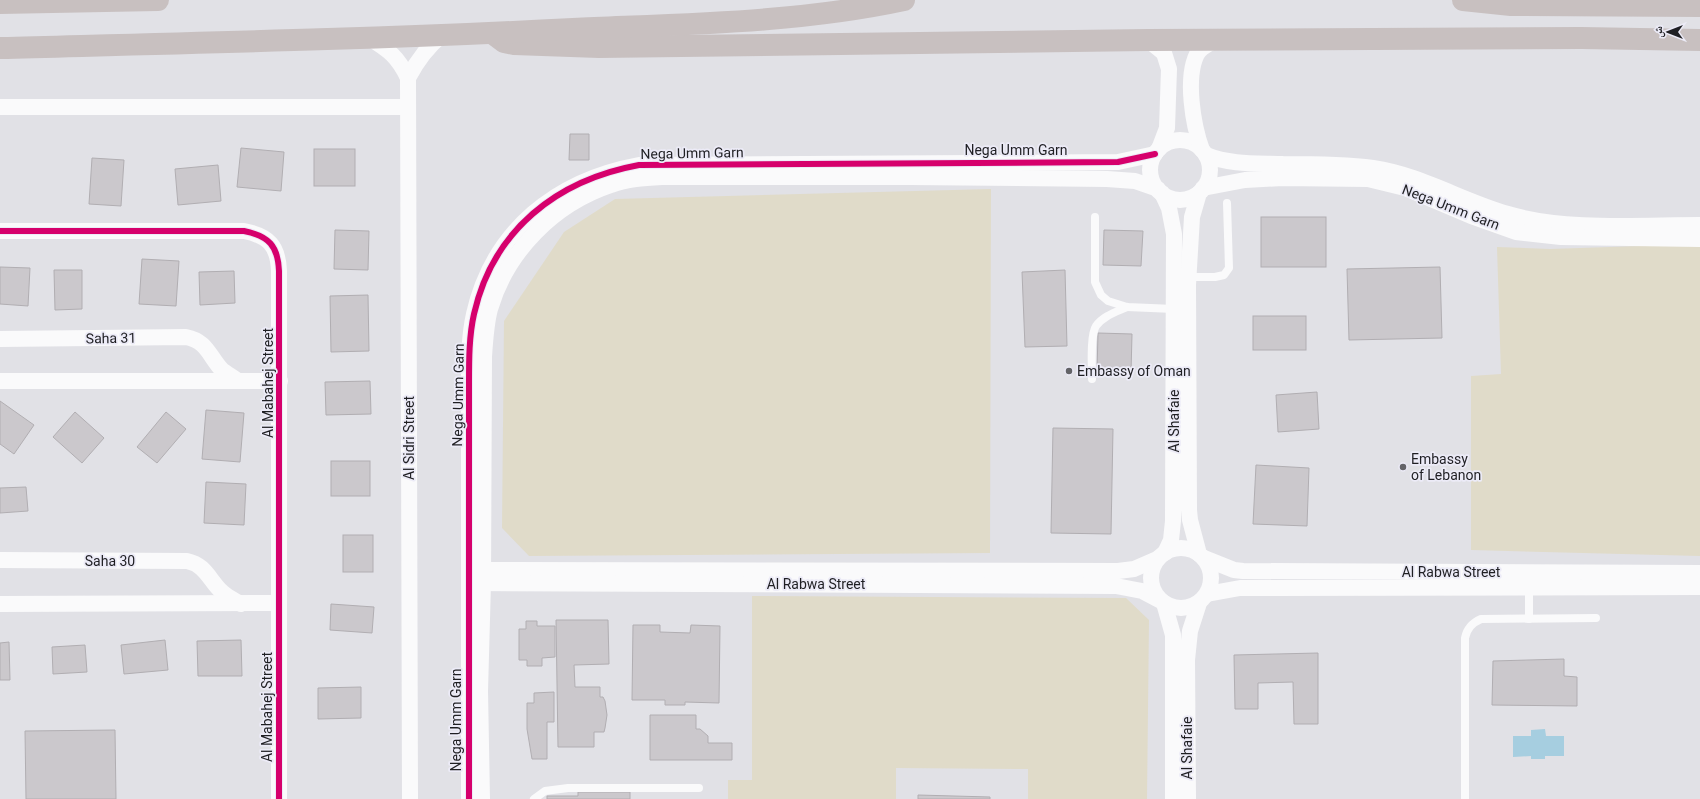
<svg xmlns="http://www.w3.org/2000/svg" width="1700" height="799" font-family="Roboto,'Noto Naskh Arabic',sans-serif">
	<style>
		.sand { fill: #e0dbc9 }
		.water { fill: #a6cee0 }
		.building { fill: #cbc8cc; stroke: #b1aeb2 }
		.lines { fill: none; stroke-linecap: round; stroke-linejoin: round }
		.lane { stroke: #fafafb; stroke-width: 8 }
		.street { stroke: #fafafb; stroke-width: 16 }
		.highway { stroke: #c8c0c0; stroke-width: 22 }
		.cycleway-casing { stroke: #ecebf7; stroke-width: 8 }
		.cycleway { stroke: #d6006c; stroke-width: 6 }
		.poi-dot { fill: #636367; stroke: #ecebf7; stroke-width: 1.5 }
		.labels { text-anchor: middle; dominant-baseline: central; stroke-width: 3.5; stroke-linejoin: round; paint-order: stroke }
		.street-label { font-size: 14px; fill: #1f1f23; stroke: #ecebf7 }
		.poi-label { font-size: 14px; fill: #1f1f23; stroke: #ecebf7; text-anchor: start }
	</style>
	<rect width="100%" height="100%" fill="#e1e1e6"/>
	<g class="sand">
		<path d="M991,189L990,553L529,556L502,528L504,321L564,232L615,199Z"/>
		<path d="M1700,244V556L1471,550V376L1501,374L1497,247L1550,249Z"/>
		<path d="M752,596L1126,598L1149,620L1147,799H1028V769L896,768V799H728V780H752Z"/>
	</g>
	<path class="water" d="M1545,729L1546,736H1564V756H1545V759H1531V756L1513,757V736H1531V730Z"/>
	<g class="building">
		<path d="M570,134H589V160H569Z"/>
		<path d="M241,148L284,152L281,191L237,187Z"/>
		<rect x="314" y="149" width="41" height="37"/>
		<path d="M92,158L124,160L121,206L89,204Z"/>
		<path d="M218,165L221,201L178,205L175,169Z"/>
		<rect x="1261" y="217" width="65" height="50"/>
		<path d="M335,230L369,231L368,270L334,269Z"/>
		<path d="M1104,230L1143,231L1141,266L1103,265Z"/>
		<path d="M142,259L179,261L176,306L139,304Z"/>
		<path d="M0,267L30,268L28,306L0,304Z"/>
		<path d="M1440,267L1442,338L1349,340L1347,269Z"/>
		<path d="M54,270H82V309L55,310Z"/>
		<path d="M1065,270L1067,346L1025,347L1022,272Z"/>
		<path d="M234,271L235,303L200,305L199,272Z"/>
		<path d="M368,295L369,351L331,352L330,296Z"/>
		<rect x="1253" y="316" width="53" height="34"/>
		<path d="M1098,333L1132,334L1131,373L1097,372Z"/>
		<path d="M370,381L371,414L326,415L325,382Z"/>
		<path d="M1317,392L1319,429L1278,432L1276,395Z"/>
		<path d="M0,401L34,425L14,454L0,444Z"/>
		<path d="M206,410L244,413L240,462L202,459Z"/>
		<path d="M75,412L104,438L82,463L53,437Z"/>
		<path d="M166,412L186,429L157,463L137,447Z"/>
		<path d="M1053,428L1113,429L1111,534L1051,533Z"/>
		<rect x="331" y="461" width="39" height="35"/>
		<path d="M1256,465L1309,468L1307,526L1253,524Z"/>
		<path d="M206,482L246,484L244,525L204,523Z"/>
		<path d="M26,487L28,511L0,513V488Z"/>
		<rect x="343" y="535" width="30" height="37"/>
		<path d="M331,604L374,607L372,633L330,630Z"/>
		<path d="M556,620H608L609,664L574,665L575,687H600V697H603L605,701L607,715L605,728L604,732H594V747H558Z"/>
		<path d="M526,621H537V626H555V657L542,658V666H527V660H519V629H526Z"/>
		<path d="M633,625H660V632L690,633L691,625L720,626L719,703L685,702V705H665V700H632Z"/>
		<path d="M165,640L168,670L124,674L121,645Z"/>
		<path d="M241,640L242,676H198L197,641Z"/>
		<path d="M9,642L10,680H0V643Z"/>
		<path d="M85,645L87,672L53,674L52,647Z"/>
		<path d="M1318,653V724H1294L1293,682L1258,683V709H1235L1234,655Z"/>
		<path d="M1564,659V676L1577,677V706L1492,705L1493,661Z"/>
		<path d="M361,687V718L318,719V688Z"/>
		<path d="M554,692V722H547V759H532L527,729V703H534V693Z"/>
		<path d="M650,715H696V729H700L708,736V743H732V760H650Z"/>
		<path d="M115,730L116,799H26L25,731Z"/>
		<path d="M578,792H630V799H547V796H578Z"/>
		<path d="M918,795L990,797V799H918Z"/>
	</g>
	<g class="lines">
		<g class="lane">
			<path d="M1095,217V282L1101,295L1108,301L1127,307L1174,309"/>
			<path d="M1188,277H1215L1224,275L1229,268L1227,203"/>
			<path d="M1092,379C1092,367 1090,335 1096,326C1103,316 1116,312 1127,307"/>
			<path d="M1529,619V587"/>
			<path d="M534,799L545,791L568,788H699"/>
			<path d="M1465,799V638C1467,628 1472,623 1481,619L1596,618"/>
		</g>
		<g class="street">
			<path d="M369,38C389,50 398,57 408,78L410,799"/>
			<path d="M1148,40L1164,53L1169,69L1167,128L1159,149"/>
			<path d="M408,78C417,61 427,47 442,35"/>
			<path d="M0,107H408"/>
			<circle cx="1180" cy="170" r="30"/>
			<path d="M1202,150C1193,125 1185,78 1197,54C1201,47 1208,44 1214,41"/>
			<path d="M1206,155C1231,165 1257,163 1283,164C1313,164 1343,164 1373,168C1421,175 1462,201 1508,214C1565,231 1640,225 1700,225"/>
			<path d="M1203,188L1245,180L1282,178L1368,179L1405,188L1471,216L1516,232L1561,237L1700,239"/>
			<path d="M1162,193L1169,208L1174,234L1173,521L1171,540L1165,553"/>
			<path d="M1199,193L1192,217L1188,285L1189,510L1190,520L1199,554"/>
			<path d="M0,231H244C269,236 278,246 279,271V799"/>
			<path d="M0,339L186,337C207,341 209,356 222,370C227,374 233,377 238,381H0"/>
			<path d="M238,381H280"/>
			<circle cx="1181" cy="578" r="30"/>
			<path d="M1204,558L1234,570L1243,571L1700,573"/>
			<path d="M0,560L187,561C206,565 209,580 222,592C227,597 234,600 241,604"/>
			<path d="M473,570L1118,571L1134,569L1157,559"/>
			<path d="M472,583L1116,586L1142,591L1161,601"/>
			<path d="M1207,594L1240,588L1700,587"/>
			<path d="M1164,603L1173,635V799"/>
			<path d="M0,604L279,603"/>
			<path d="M469,799V383C469,360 469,336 474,314C493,230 557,180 639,165L1118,162L1155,154"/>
			<path d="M482,799L480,691L483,583L484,357C485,341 486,324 490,309C507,251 554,204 611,185C627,179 644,178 662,177H910L1107,179L1135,181L1158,189"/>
			<path d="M1188,799L1187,660L1190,631L1199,603"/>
		</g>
		<g class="highway">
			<path d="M1463,0L1511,5L1700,6"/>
			<path d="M0,3L158,0"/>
			<path d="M492,33L504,42L514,44L599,47L1148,40L1581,38L1700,40"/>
			<path d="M0,48C191,43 382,39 573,29C683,24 797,23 904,0"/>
		</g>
		<defs>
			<g id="cycleway">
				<path d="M0,231H244C269,236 278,246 279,271V799"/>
				<path d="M469,799V383C469,360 469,336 474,314C493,230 557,180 639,165L1118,162L1155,154"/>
			</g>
		</defs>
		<use href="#cycleway" class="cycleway-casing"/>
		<use href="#cycleway" class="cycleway"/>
	</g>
	<g class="poi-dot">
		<circle cx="1069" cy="371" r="4"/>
		<circle cx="1403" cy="467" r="4"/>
	</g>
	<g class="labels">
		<g class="street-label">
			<text x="1016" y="150">Nega Umm Garn</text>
			<text transform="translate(692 153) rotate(-1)">Nega Umm Garn</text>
			<text transform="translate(1451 207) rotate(21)">Nega Umm Garn</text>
			<text transform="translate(111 338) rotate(-1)">Saha 31</text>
			<text transform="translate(268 383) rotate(-90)">Al Mabahej Street</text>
			<text transform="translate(458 395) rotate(-89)">Nega Umm Garn</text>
			<text transform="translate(1174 421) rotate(-90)">Al Shafaie</text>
			<text transform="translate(409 438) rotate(-90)">Al Sidri Street</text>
			<text x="110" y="561">Saha 30</text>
			<text x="1451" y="572">Al Rabwa Street</text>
			<text x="816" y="584">Al Rabwa Street</text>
			<text transform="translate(267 707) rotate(-90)">Al Mabahej Street</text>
			<text transform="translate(456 720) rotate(-90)">Nega Umm Garn</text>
			<text transform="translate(1187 748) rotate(-90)">Al Shafaie</text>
		</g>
		<g class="poi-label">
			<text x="1077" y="371">Embassy of Oman</text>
			<text x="1411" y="459">Embassy<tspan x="1411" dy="16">of Lebanon</tspan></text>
		</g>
	</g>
	<g transform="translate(1668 32) rotate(270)" stroke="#ecebf7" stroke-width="3" paint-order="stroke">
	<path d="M0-3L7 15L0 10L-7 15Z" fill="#1f1f23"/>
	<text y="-6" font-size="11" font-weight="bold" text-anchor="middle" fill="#1f1f23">ش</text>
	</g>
</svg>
